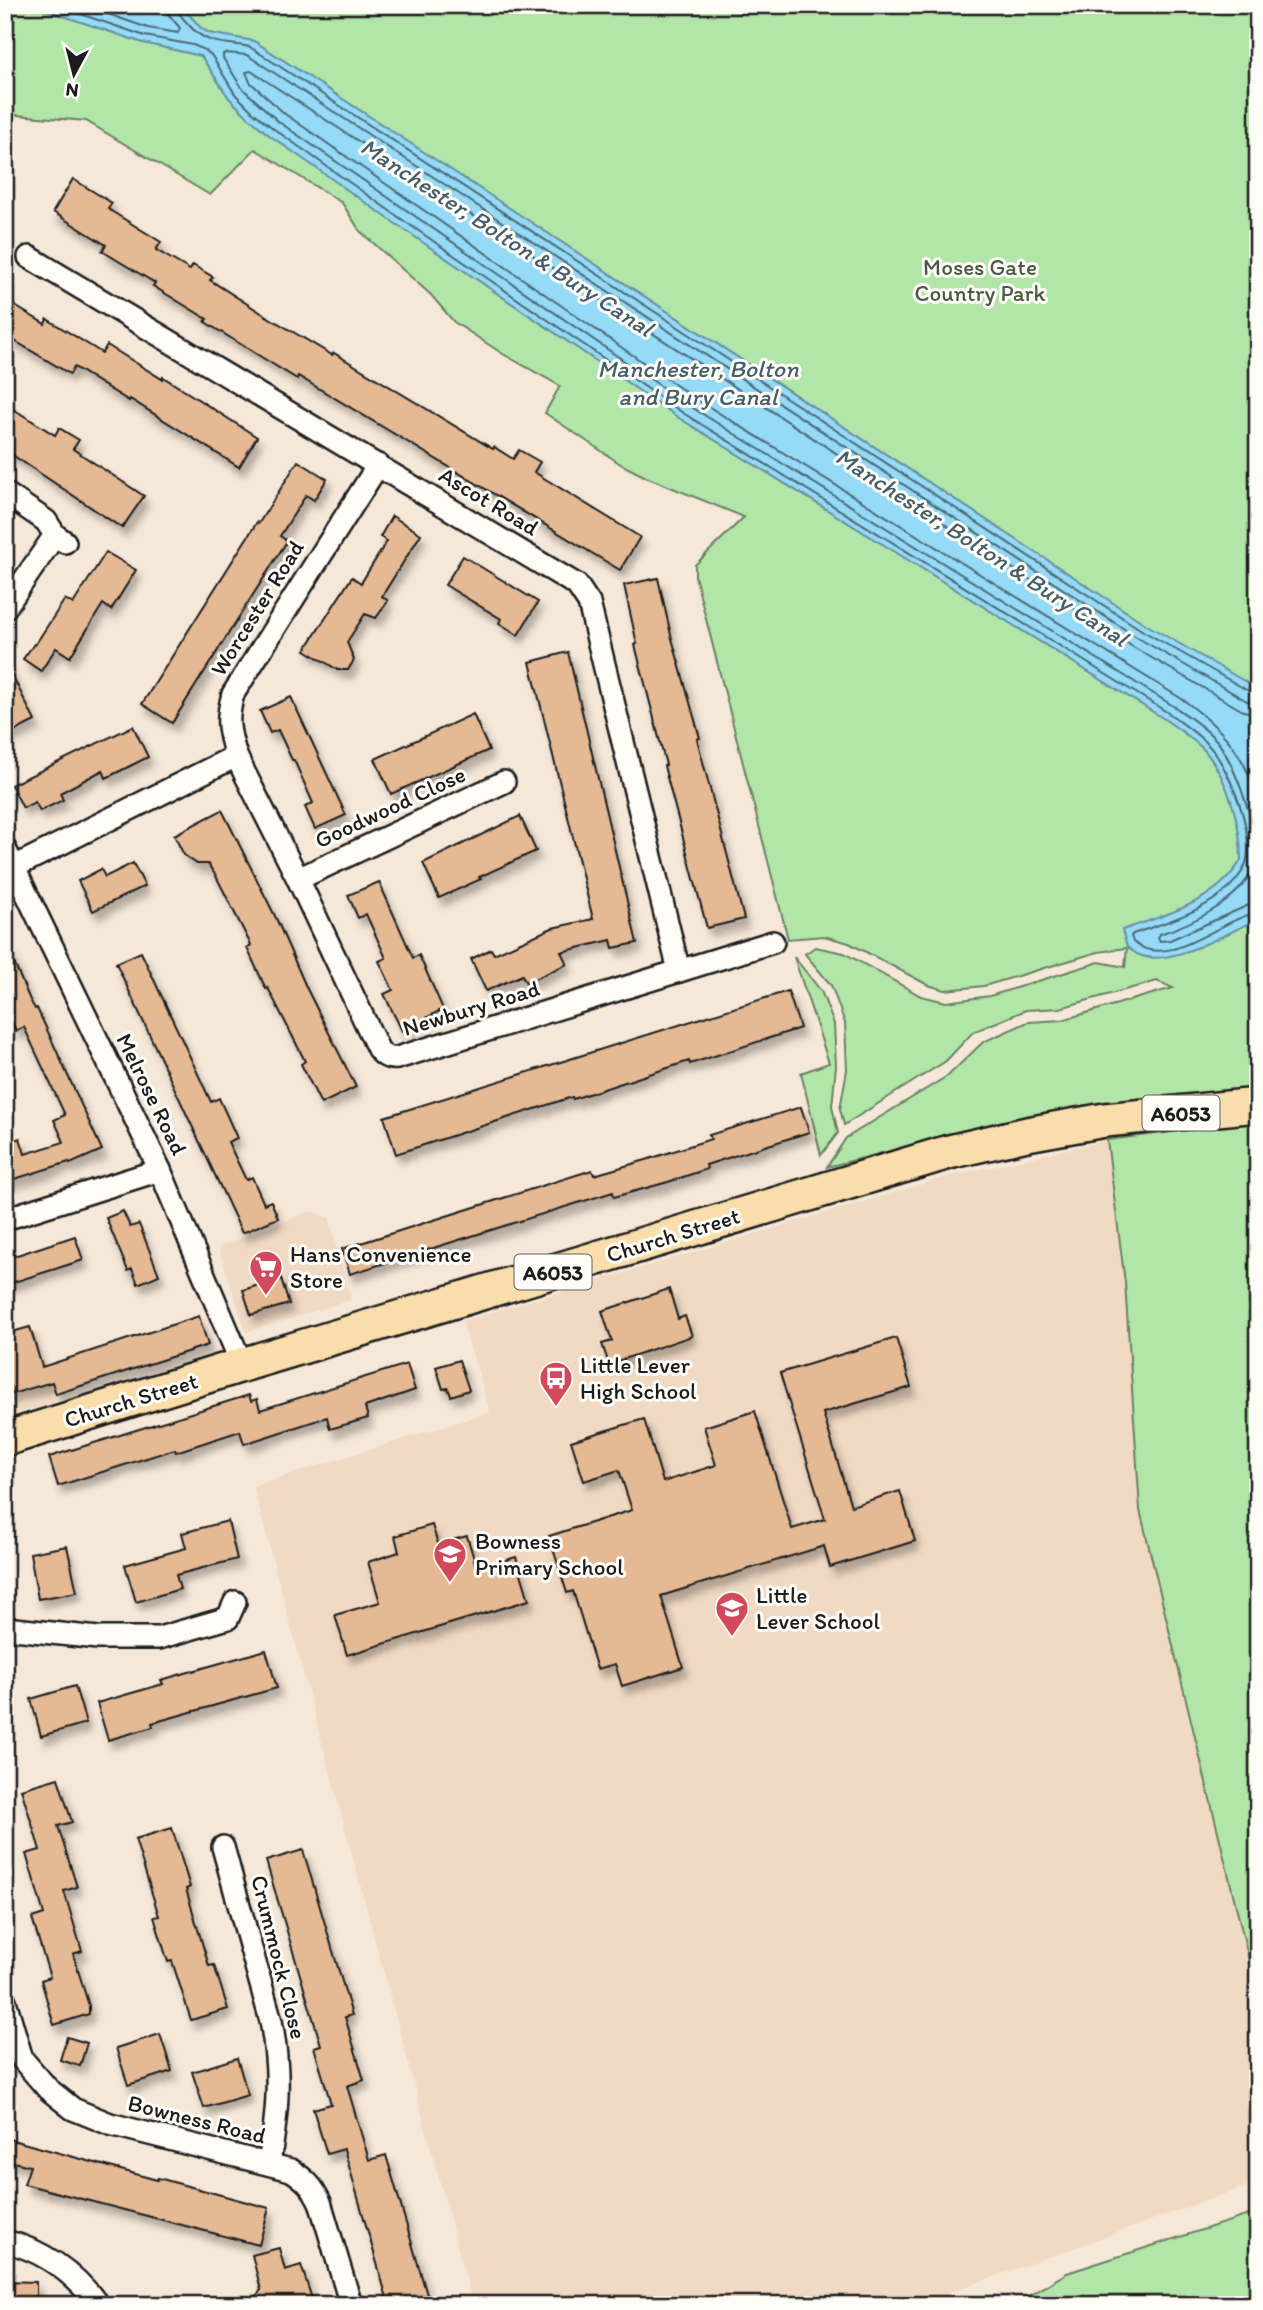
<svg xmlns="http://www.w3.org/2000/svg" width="1263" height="2310" font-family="Itim,sans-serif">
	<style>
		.built { fill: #f1dac4 }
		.green { fill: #b2e6a8; stroke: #678162; stroke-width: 2 }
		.water { fill: #95daf7; stroke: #658e9f; stroke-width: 2 }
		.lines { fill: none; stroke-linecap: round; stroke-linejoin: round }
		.shore { stroke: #4c6874; stroke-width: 2 }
		.building { fill: #e4b994; stroke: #1c1c1c; stroke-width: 2; filter: url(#shadow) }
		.street-casing { stroke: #1c1c1c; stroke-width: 26 }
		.primary-casing { stroke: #1c1c1c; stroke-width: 38 }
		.street { stroke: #fdfcf7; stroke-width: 21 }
		.primary { stroke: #f9deab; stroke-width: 33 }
		.labels { text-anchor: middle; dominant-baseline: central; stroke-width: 6; stroke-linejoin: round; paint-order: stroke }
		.shield { fill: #fdfcf7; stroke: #605f5e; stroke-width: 2 }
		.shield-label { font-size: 21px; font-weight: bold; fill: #1c1c1c }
		.park-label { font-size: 23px; fill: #495946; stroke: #fdfcf7 }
		.street-label { font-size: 23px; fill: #1c1c1c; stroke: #fdfcf7 }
		.poi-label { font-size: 23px; fill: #1c1c1c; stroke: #fdfcf7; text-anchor: start }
		.water-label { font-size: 24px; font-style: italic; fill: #465e69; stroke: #fdfcf7 }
	</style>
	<defs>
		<filter id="shadow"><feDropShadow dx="4.5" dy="8" stdDeviation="3.5" flood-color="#0004"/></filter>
	</defs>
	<rect width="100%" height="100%" fill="#f6e8d9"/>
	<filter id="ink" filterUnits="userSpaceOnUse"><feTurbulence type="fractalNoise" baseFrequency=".0143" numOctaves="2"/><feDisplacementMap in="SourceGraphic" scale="14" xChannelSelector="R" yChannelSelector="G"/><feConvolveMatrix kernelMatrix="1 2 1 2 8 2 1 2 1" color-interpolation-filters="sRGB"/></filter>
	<g filter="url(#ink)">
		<g class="built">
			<path d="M1107,1140L1125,1283L1140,1510L1258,1997V2182L915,2305H473L253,1486L490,1412L462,1321L946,1177Z"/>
			<path d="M310,1211L329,1218L351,1300L246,1332L218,1247Z"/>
			<path d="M31,1324L55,1402L5,1418V1332Z"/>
		</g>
		<g class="green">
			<path d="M5,5H1258V1997L1140,1510L1125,1283L1107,1140L1219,1126L1225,1093L969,1131L827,1167L846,1138L949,1075L983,1042L1028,1022L1062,1020L1173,988L1157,981L1060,1008L1026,1010L973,1032L946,1061L844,1125L840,1109L847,1070L845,1023L831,985L805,954L815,947L844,953L921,996L946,1002L990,996L1099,962L1125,967L1127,948L1098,952L984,986L945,990L928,985L849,943L824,936L788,939L695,576V565L744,517L646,477L622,465L545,413L560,386L503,354L454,322L431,295L360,231L342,203L255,149L210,195L86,121L5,114Z"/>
			<path d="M794,957L821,991L834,1024L836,1066L832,1106L838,1133L821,1155L801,1073L829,1063Z"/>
			<path d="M1258,2212V2305H1013L1067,2273Z"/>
		</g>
		<path class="water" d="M31,5H181L200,27L209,33L254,41L1147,625L1258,689V919C1229,932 1173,966 1142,956C1137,955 1131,950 1127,947L1122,930C1165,915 1217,902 1241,860C1241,824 1228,779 1205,751C1194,739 1179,730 1166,720L679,418L393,222L269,135L248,117L229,98L201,56L143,43Z"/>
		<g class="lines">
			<g class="shore">
				<path d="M54,5L145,36L193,45L205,50L212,56L235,94L253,112L274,129L397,216L683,413L1170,714C1183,724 1197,733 1208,745C1229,766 1260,842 1243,870C1221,907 1172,920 1133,934L1131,936L1133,942C1170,972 1221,917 1258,913"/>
				<path d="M82,5L148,28L178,33L180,28L169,15L168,5"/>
				<path d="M176,5C177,13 183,18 188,24C208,47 223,41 250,47L1143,631L1252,693L1258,694"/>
				<path d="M1258,703L1247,701L1138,638L247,55L226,53L223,54V58L242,88L279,122L688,405L1175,707C1189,717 1205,727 1217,741C1235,763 1263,839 1254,867C1239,902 1193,923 1160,934L1158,938L1160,941L1170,940L1249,905L1258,904"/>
				<path d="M1258,714L1243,711L1133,647L251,71L246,72L250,82L285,114L693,397L1182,699C1222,728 1244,752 1258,800"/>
			</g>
		</g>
		<g class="building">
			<path d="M73,179L112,203L108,209L161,242L156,250L190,270L193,265L213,277L210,280L263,314L332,355L334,353L493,449L494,447L513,459L519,450L540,462L534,472L640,537L620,570L298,376L297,379L258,355L205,322L207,319L153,286L155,283L102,251L106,245L53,212Z"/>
			<path d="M5,300L45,324L47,319L102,353L107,345L162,379L163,377L257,437L239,467L130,399L129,401L74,367L70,374L5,335Z"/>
			<path d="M5,404L55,435L59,428L79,440L73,449L144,496L122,528L5,450Z"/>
			<path d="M298,461L327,479L314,500L306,495L280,536L287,541L172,723L142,704L257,522L259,523Z"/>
			<path d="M392,516L421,534L382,596L388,601L376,618L365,614L347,642L354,660L348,670H338L305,650L352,577L361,583L387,541L380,537Z"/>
			<path d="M106,552L136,570L111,610L103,604L70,657L56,648L41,671L23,659L34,644L35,645L65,599L73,604Z"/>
			<path d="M463,556L538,602L518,635L499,623L501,619L445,585Z"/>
			<path d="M658,578L671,635L700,738L697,739L744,919L707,928L664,766L666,765L635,645L637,644L624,585Z"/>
			<path d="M568,652L637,943L613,948L611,940L561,952L567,964L526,983L522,975L486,991L471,959L491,949L494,954L552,928L593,919L530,662Z"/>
			<path d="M5,661L35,721L5,736Z"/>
			<path d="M291,697L346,815L315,829L305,807L313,803L294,760H292L278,730L270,733L260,711Z"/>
			<path d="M473,714L489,750L391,794L375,759Z"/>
			<path d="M133,726L148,757L106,778L103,770L60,793L63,800L40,811L35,802L23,808L11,785Z"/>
			<path d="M222,810L276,918L307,989L356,1087L321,1104L301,1064L305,1061L268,988L266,989L247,948L251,945L216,876L208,864H197L184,855L174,835Z"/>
			<path d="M520,816L536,851L479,877L481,879L439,898L423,863Z"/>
			<path d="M133,863L145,886L93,911L78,881L101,869L105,877Z"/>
			<path d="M379,882L413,958L419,955L443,1009L402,1031L384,994L393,990L379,961L386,958L366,914L358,918L348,895Z"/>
			<path d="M5,942L30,1000L35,1009L37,1008L102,1150L70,1164L69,1162L5,1182V1143L20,1138L25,1154L64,1142L54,1120L65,1115L24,1027L16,1031L5,1007Z"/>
			<path d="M141,952L211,1102L219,1098L237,1138L228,1142L246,1180L252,1177L264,1204L271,1201L278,1218L242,1233L116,963Z"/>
			<path d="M788,991L800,1028L690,1064L689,1061L573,1099L572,1097L396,1154L384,1117Z"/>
			<path d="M801,1107L809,1132L706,1165L707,1169L668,1182L614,1197L613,1192L350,1274L342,1249L592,1170L594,1175L646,1160L711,1139L709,1135Z"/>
			<path d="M123,1211L130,1227L139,1224L159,1275L138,1284L132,1269L128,1271L106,1218Z"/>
			<path d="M75,1236L83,1260L5,1285V1259Z"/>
			<path d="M281,1278L289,1304L251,1315L243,1290Z"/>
			<path d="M669,1289L678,1319L685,1316L692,1336L609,1364L602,1344L612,1341L602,1311Z"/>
			<path d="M199,1316L208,1345L56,1394L52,1382L5,1396V1334L30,1327L42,1367Z"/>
			<path d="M896,1338L911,1387L823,1413L851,1506L900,1491L915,1541L830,1567L824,1546L661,1596L683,1667L622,1686L615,1664L597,1669L573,1591L567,1593L549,1536L632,1510L619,1470L584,1481L571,1441L644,1419L663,1482L716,1465L704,1427L755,1411L792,1529L825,1519L780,1373Z"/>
			<path d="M459,1360L469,1390L451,1396L448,1388L443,1389L436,1367Z"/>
			<path d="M407,1364L415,1390L365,1407L368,1418L330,1429L327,1417L244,1444L240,1431L176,1452L175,1449L58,1486L49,1457L249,1395L251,1401L257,1399L260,1410Z"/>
			<path d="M228,1521L237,1559L176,1575L180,1589L136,1602L125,1565L186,1548L182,1533Z"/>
			<path d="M432,1525L438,1544L467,1536L477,1569L516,1557L529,1600L347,1655L335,1615L380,1602L368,1562L399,1552L395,1536Z"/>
			<path d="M67,1546L77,1592L38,1599L30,1553Z"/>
			<path d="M266,1650L277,1688L152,1723L153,1727L108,1740L97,1703L163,1684L161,1680Z"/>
			<path d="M75,1686L86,1723L41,1736L31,1699Z"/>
			<path d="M58,1778L72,1822L58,1826L77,1887L64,1891L82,1951L73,1954L89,2006V2014L54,2025L41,1980L50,1977L32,1918L44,1914L26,1854L40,1850L21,1789Z"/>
			<path d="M172,1828L190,1887L186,1889L209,1966L214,1965L228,2009L191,2020L172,1961L168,1962L154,1917L159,1916L135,1839Z"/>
			<path d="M303,1850L352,2015L345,2017L364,2080L347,2086L369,2160L386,2155L430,2305H389L344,2149L327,2154L313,2109L331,2104L314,2047L321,2045L266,1861Z"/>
			<path d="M160,2034L172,2071L128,2085L116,2048Z"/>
			<path d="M67,2037L87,2043L80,2066L60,2060Z"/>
			<path d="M237,2058L248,2095L204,2108L192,2072Z"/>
			<path d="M5,2138L157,2180L158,2178L269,2208L259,2245L24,2184L30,2166L5,2160Z"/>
			<path d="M279,2248L285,2270L301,2265L314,2305H249L261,2290L252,2255Z"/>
			<path d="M5,2281L36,2282V2305H5Z"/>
		</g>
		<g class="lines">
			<defs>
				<g id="street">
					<path d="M29,257L577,585L589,603L679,971"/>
					<path d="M5,493L46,521L55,535L65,542"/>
					<path d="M5,608L55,535"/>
					<path d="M236,756L298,879L378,1049C383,1056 388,1059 397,1058L773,942"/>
					<path d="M5,849L160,1170L242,1365"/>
					<path d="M14,867L236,756C228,730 226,720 233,694L378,465"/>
					<path d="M298,879L504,782"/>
					<path d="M5,1219L160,1170"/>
					<path d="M5,1628L98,1638H159L228,1618L235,1602"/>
					<path d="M223,1847L271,2021C281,2074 278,2111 269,2163"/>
					<path d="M5,2001L22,2059L48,2089L73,2109L110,2124L291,2170C305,2179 313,2187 320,2202L351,2305"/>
					<path d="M5,2241C44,2251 74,2272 98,2305"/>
				</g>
				<path id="primary" d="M5,1439L242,1365L949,1152L1027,1134L1105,1120L1258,1105"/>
			</defs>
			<use href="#street" class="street-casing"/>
			<use href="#primary" class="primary-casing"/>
			<use href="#street" class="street"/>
			<use href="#primary" class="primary"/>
		</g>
	</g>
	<defs>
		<symbol id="supermarket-pin" viewBox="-11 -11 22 30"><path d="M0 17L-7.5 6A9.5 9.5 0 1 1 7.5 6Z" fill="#d1495b" stroke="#fdfcf7"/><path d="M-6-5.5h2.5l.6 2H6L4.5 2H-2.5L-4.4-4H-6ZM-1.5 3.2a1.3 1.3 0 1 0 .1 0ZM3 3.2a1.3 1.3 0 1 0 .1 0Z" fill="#fff"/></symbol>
		<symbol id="bus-pin" viewBox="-11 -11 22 30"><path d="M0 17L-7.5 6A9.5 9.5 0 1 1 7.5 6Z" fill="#d1495b" stroke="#fdfcf7"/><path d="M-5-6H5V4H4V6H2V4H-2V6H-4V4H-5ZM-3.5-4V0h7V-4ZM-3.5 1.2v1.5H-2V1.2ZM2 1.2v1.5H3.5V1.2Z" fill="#fff"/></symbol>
		<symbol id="school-pin" viewBox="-11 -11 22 30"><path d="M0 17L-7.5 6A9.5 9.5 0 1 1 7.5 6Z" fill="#d1495b" stroke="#fdfcf7"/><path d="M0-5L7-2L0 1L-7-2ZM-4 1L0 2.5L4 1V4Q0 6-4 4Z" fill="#fff"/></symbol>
	</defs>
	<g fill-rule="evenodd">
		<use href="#supermarket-pin" x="247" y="1248" width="38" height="52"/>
		<use href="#bus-pin" x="537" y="1359" width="38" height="52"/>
		<use href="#school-pin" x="431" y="1535" width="38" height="52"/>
		<use href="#school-pin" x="713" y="1589" width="38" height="52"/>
	</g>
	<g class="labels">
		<g class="shield">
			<rect x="1142.5" y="1095.5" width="77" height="35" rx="5"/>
			<rect x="514.5" y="1254.5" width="77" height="35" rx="5"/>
		</g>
		<g class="shield-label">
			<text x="1181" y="1113">A6053</text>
			<text x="553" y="1272">A6053</text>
		</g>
		<g class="park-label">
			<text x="980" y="267">Moses Gate<tspan x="980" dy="26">Country Park</tspan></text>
		</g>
		<g class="street-label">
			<text transform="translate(489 501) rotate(31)">Ascot Road</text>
			<text transform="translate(257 608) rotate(-58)">Worcester Road</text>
			<text transform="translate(390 807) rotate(-25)">Goodwood Close</text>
			<text transform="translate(471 1008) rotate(-17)">Newbury Road</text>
			<text transform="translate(152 1094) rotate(64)">Melrose Road</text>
			<text transform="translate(673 1235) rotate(-17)">Church Street</text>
			<text transform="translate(131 1400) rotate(-17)">Church Street</text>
			<text transform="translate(279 1957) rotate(76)">Crummock Close</text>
			<text transform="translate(197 2119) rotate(14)">Bowness Road</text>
		</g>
		<g class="poi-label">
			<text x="290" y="1254">Hans Convenience<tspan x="290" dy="26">Store</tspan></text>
			<text x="580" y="1365">Little Lever<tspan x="580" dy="26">High School</tspan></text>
			<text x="475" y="1541">Bowness<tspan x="475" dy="26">Primary School</tspan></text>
			<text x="756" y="1595">Little<tspan x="756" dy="26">Lever School</tspan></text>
		</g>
		<g class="water-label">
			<text transform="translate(507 237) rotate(33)">Manchester, Bolton &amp; Bury Canal</text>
			<text x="698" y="368">Manchester, Bolton<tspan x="698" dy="28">and Bury Canal</tspan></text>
			<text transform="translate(982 547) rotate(33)">Manchester, Bolton &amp; Bury Canal</text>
		</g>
	</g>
	<rect width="1263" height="2310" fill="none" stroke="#fdfcf7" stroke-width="28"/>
	<rect x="14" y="14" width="1235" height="2282" fill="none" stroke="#1c1c1c" stroke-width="2.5" filter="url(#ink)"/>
	<g transform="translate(74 74) rotate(187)" stroke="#fdfcf7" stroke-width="5" paint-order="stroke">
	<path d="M0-5L12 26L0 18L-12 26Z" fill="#1c1c1c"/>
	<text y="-10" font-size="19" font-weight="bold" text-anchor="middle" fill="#1c1c1c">N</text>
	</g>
</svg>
